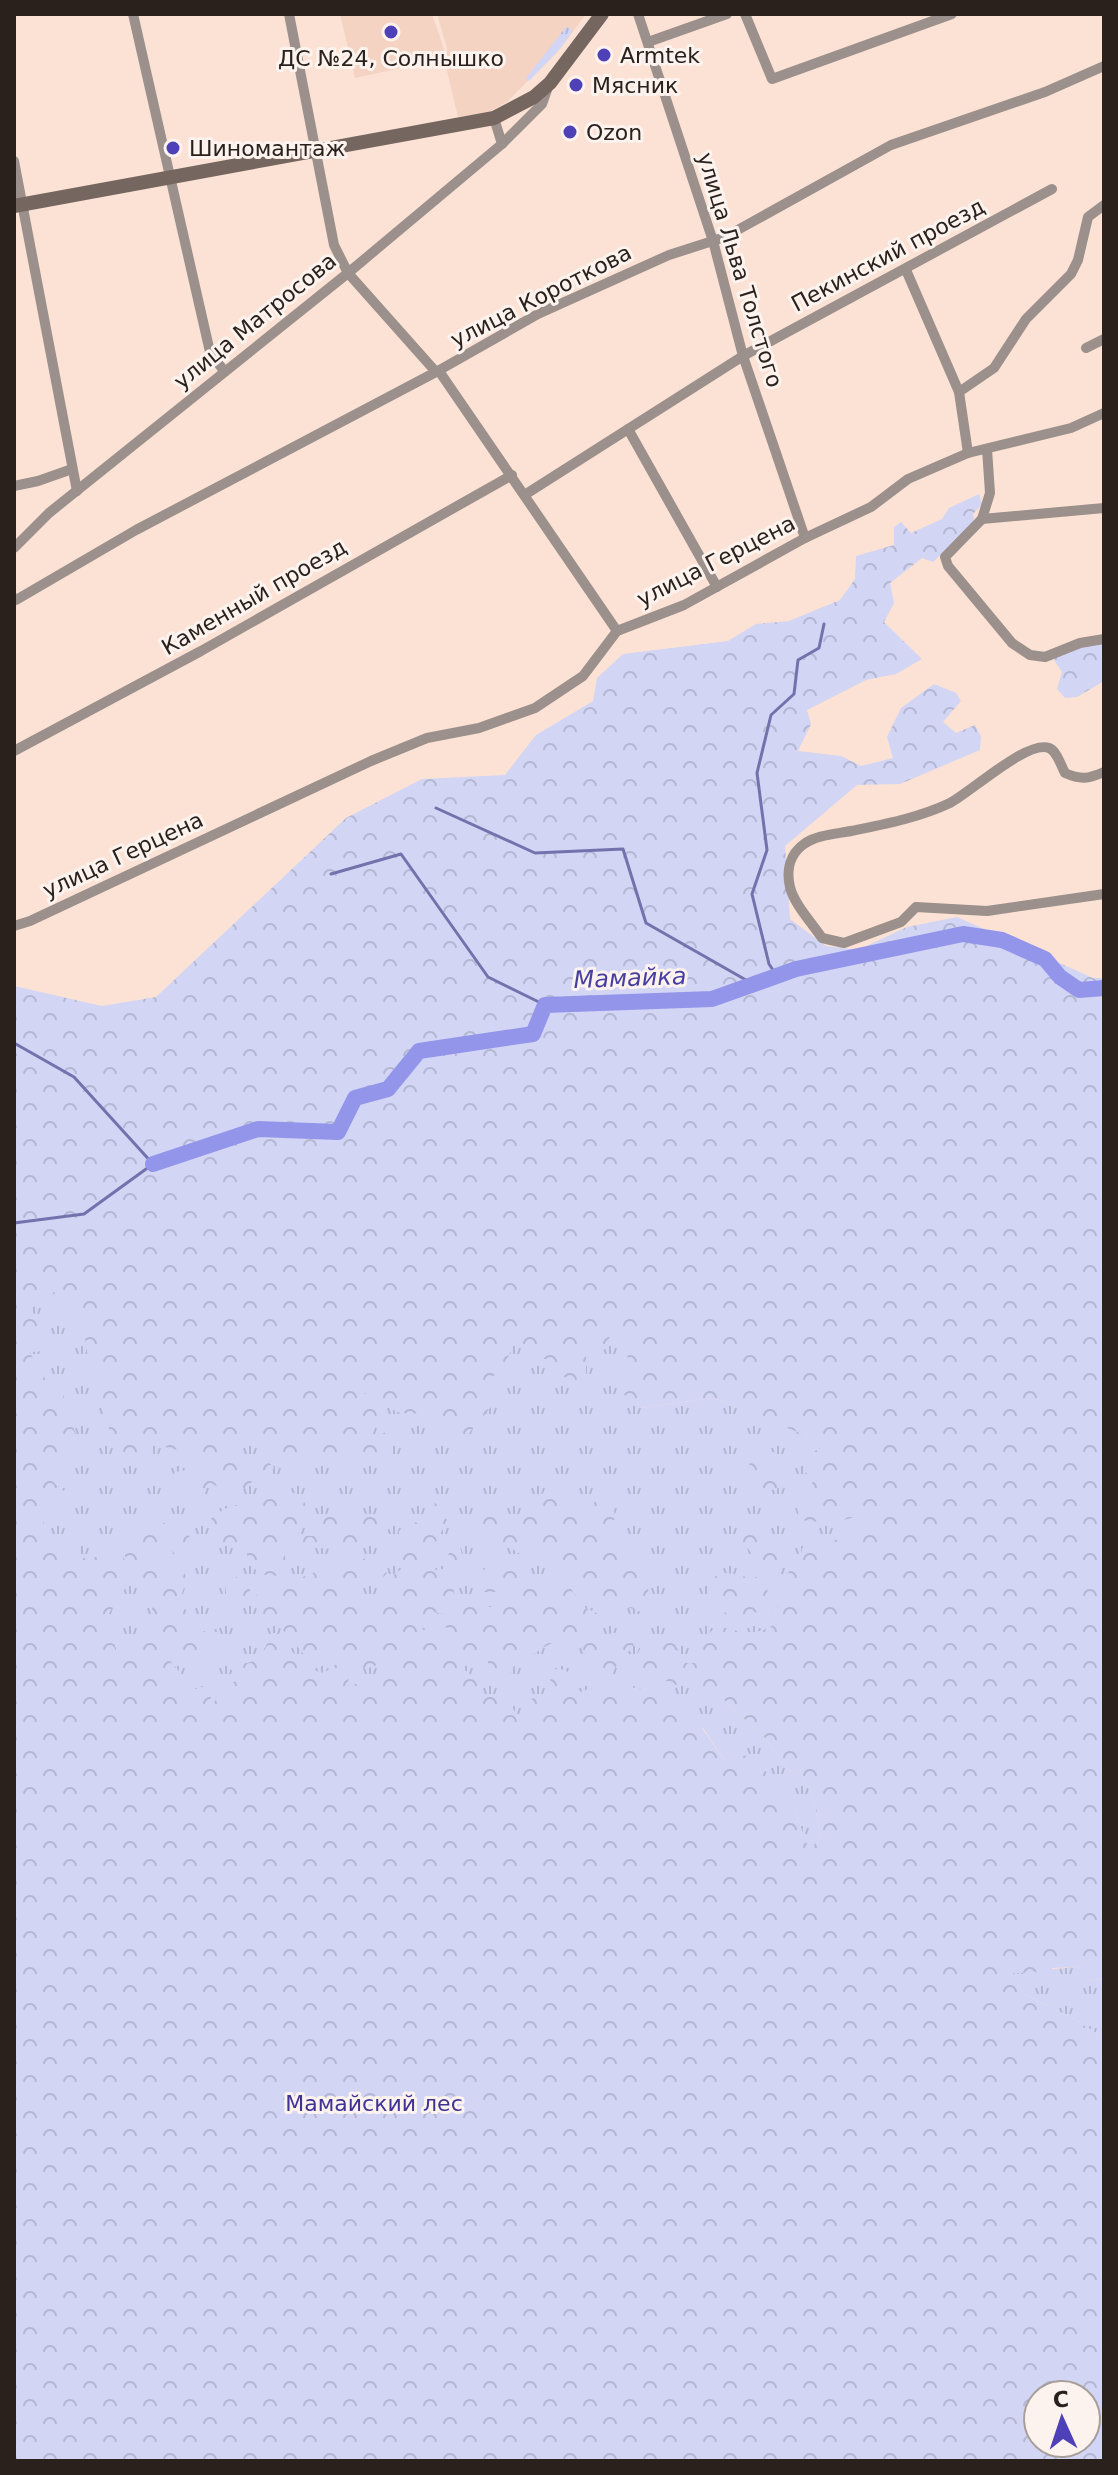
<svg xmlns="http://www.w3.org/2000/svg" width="1118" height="2475" font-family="'DejaVu Sans',sans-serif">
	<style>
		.built { fill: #f4d3c3 }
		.grass { fill: url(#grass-tufts) }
		.forest { fill: url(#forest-crowns); fill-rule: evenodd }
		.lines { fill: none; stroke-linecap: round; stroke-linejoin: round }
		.stream { stroke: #7472ad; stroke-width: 3 }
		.river { stroke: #9395eb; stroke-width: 16 }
		.street { stroke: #9b908b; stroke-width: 10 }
		.secondary { stroke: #75665f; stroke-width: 14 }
		.poi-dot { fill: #4e41b8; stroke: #fdf3ee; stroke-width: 3 }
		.labels { text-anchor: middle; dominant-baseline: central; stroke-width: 6; stroke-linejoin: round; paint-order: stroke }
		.poi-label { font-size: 22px; fill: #2a211c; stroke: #fdf3ee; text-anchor: start }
		.street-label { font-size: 22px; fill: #2a211c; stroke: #fdf3ee }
		.park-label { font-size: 22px; fill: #3e3295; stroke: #fdf3ee }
		.water-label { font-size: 24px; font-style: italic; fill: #473ea2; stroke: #fdf3ee }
	</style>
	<defs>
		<pattern id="grass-tufts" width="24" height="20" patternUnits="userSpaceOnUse" patternTransform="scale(2)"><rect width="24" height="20" fill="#d2d5f4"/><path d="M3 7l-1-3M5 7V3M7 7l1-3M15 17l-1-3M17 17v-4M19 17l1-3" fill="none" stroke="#b4b7d1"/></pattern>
		<pattern id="forest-crowns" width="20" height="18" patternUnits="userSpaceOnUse" patternTransform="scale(2)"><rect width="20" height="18" fill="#d2d5f4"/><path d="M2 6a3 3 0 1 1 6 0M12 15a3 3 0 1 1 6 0" fill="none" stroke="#b4b7d1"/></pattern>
	</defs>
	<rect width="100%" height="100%" fill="#fce2d5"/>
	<g class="built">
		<path d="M340,14H432L444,49L443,59L355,78Z"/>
		<path d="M437,14H586L560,49L507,102L489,112L458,117L447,71V48Z"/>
	</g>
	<g class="grass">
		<path d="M566,27L570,28L572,32L560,49L529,81L526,78Z"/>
		<path d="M54,1291L74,1304L611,1327L631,1345L640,1408L713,1398L874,1462L875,1524L721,1697L764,1737L788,1769L803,1776L815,1803L820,1839L809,1851L794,1808L724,1760L703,1728L693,1733L572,1734L202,1714L119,1719L41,1590L14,1418L30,1351L32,1307Z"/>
		<path d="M1077,1967L1092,1981L1104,1978V2038L1074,2019L1024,1994L1017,1983L1000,1974Z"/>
	</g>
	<g class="forest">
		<path d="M979,494L982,504L973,514L975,524L933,562L922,558L890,583L894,603L884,622L922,659L896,674L866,680L807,710L811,724L798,751L841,756L861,766L893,758L887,737L901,708L934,684L956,693L961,701L943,722L956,733L975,725L981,736L980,750L900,784L857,785L785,846L790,919L826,946L858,950L907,927L957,917L1093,978H1104V1978L1092,1981L1077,1967L1052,1968L1055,1981L1047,1985L1036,1972L1001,1974L1017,1983L1024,1994L1074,2019L1104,2038V2461H14V986L102,1006L156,997L346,818L422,779L505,775L536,735L593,701L597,678L623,654L728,641L756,624L789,621L840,600L855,579L856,556L894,545V527L901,522L911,533L942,519L949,508ZM54,1292L74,1304L76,1317L84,1331L88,1358L96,1369L101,1398L116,1456L120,1458L132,1454L151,1460L156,1457L148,1447L151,1444C172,1449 204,1452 208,1477L203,1479L182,1470L174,1473L181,1495L204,1498L206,1487L211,1483L225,1491L247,1488L252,1481L257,1484L270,1479L274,1467L265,1460L246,1455L220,1453L222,1447L241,1439L248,1440L270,1451L284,1452L320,1464L390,1456L393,1448L387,1432L371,1437C373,1429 379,1416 376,1409C373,1402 367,1400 364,1392L381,1407L388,1406C409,1425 429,1398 447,1433L465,1438L491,1407L493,1402C482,1377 492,1381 504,1364C509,1357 512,1347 515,1340H520L522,1357L537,1360L552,1358L560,1367L554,1370L556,1375L576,1380L586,1375V1354H599L607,1347L612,1328L631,1345L618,1389L640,1408L713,1398L825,1443V1446C813,1451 804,1457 804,1470L813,1482L806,1493L796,1498L798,1513L802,1520C827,1524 841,1523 864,1513L870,1516L871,1524C858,1534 843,1538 827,1542C817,1545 811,1542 802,1548L800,1560L786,1575L787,1593L783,1605L771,1608L774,1624C759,1637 735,1632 718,1625L700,1642L698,1663H682L683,1656L677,1650L676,1637L671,1633L654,1642L644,1641L638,1653L632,1659L634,1671L640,1677L663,1679L675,1685L681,1683L679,1673L681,1672L721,1697L764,1737L788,1769L803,1776L815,1803L820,1839L809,1850L794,1808L752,1754L724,1760L702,1728L693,1732C694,1711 673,1694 656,1685L645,1689L604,1684L574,1694L571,1691L572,1674C564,1670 557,1665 550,1673L551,1704L537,1696L527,1702L523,1709L527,1719L522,1726L511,1704L502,1701L499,1695H479L476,1679L449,1657L456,1645L460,1650L488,1658V1686L508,1678L514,1666C527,1660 553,1637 568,1639C574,1640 580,1647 585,1651C586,1667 591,1680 610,1676L619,1662L621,1655L633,1649L634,1640L620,1632L601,1635L599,1631L604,1626L600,1615L582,1606L572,1590L554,1579L529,1581L501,1560L489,1565L481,1573L482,1592H504L517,1602L516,1606C505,1604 499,1608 490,1607C469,1606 472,1600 455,1616C451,1620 444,1621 438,1625L451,1629V1632C435,1637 430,1637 418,1625L420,1620L434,1612L448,1615L451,1609L460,1603C445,1587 461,1576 462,1557C462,1552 460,1548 459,1543H455L450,1548L445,1569L429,1570L431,1547L438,1539L447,1520L437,1504L433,1503V1515L426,1524L412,1522L399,1531L398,1544L402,1568L390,1579L397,1592C384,1603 374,1614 358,1603C356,1571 380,1591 388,1570C356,1543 328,1570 295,1580C283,1584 270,1584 258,1587L256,1599L260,1615L283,1630L308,1659L318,1660C334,1648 351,1657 365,1669L375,1666L380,1659L388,1668C381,1684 363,1688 348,1682L351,1669L346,1664L335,1665L324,1673L308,1669L275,1633H272C267,1644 261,1660 247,1663C240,1664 235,1663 228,1666L238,1678L204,1712L214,1691L208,1685L180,1694V1672L170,1661H178L190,1668L200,1658H220L217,1629L207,1630L196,1635L191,1619L180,1600L187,1578L182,1569L162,1563L133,1538L123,1541L121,1551L129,1561L153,1604L149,1623L140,1641L129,1648L127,1662L119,1659L114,1643L100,1627L131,1579L123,1555L83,1558C80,1549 72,1540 62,1543L56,1550L46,1544L42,1508L64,1499L65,1492L53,1482L52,1474L78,1449C78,1433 72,1425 66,1412C63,1406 64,1398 64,1392L47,1387C47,1375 34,1364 30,1352L45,1351L32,1308ZM1038,2395H1086V2443H1038Z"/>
		<path d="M1104,641V681L1077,697L1065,698L1057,689L1062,672L1054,660L1055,657L1078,645Z"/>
		<path d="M774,1452L778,1455L779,1469L785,1477L782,1487L765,1492L759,1486L743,1482C744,1472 750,1467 751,1457Z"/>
		<path d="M283,1490L300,1495L307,1507L298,1535L312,1536L322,1530L324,1517L331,1513L394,1515L398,1522C388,1529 377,1540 366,1545C347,1553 309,1548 289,1542L284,1548L286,1565L281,1575C262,1579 249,1569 246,1550L222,1542L209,1520L224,1509Z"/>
		<path d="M543,1492L571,1508L587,1506L603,1498L614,1509L615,1519L606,1525V1535L620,1545L636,1549C639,1570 652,1587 650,1608L641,1612L598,1596L575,1574L553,1558L535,1553H518L495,1536H478L468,1527L471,1517L481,1511L512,1523L536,1510Z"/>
		<path d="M153,1521C175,1524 188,1530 199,1550L190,1555H176L164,1543H143L141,1531Z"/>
		<path d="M759,1521C782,1537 782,1555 780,1582L767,1589L770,1604C742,1622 736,1621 709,1602L707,1584C722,1565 735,1577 755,1578L765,1570L745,1545L731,1537L748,1524Z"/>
		<path d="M237,1576L250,1579V1595L227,1601L225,1585L234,1581Z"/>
	</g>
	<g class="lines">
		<g class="stream">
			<path d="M436,808L535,853L623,849L646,923L753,984"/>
			<path d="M331,874L401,854L488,977L545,1005"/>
			<path d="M777,976L769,964L752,894L767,850L757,773L771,715L794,694L798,660L819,648L824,624"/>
			<path d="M14,1043L74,1077L153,1164L84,1214L14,1223"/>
		</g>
		<path class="river" d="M153,1164L258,1129L338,1132L355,1098L388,1089L419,1051L533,1034L545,1005L712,999L796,969L963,934L1002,940L1045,959L1060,977L1079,990L1104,988"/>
		<g class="street">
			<path d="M133,14L210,352L224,371"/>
			<path d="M289,14L334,245L348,273L436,372"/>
			<path d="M638,14L713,241L743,356L805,538"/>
			<path d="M745,14L772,79L952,14"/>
			<path d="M648,42L727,14"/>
			<path d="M502,144L542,104L548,87"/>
			<path d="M14,161L77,491"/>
			<path d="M906,270L959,392L968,453"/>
			<path d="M1086,348L1104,339"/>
			<path d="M439,371L617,631"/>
			<path d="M959,392L994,368L1026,319L1071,274L1078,260L1088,217L1104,205"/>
			<path d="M628,429L717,587"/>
			<path d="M987,449L990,493L982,519L945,557L948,566L1012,643L1030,655L1045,657L1080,643L1104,639"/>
			<path d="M14,486L38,481L72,469"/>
			<path d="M526,494L743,356L1052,189"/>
			<path d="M982,519L1104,508"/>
			<path d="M14,548L49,513L348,273L502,144L494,118"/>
			<path d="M14,598L16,600L136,530L436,372L538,314L669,255L725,237L891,145L1045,92L1104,66"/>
			<path d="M14,751L201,651L512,475"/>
			<path d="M1104,772C1088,779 1081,780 1065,773C1061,766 1057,751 1049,748C1027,740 971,792 950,803C918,818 885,824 851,831C836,834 816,835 804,844C790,854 786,870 790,887C794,904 812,923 822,938L844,943L901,922L916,907L987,911L1104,894"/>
			<path d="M14,926L30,921L371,761L427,738L479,728L535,708L583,676L617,631L684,605L805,538L871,507L908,479L968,453L1071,428L1104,413"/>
		</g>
		<path class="secondary" d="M14,206L494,118L534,97L550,83L602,14"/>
	</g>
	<g class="poi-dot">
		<circle cx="391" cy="32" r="8"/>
		<circle cx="604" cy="55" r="8"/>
		<circle cx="576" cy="85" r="8"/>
		<circle cx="570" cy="132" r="8"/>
		<circle cx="173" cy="148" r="8"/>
	</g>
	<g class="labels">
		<g class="poi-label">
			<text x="620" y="55">Armtek</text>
			<text x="391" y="58" text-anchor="middle">ДС №24, Солнышко</text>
			<text x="592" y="85">Мясник</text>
			<text x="586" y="132">Ozon</text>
			<text x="189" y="148">Шиномантаж</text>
		</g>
		<g class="street-label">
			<text transform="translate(888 255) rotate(-28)">Пекинский проезд</text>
			<text transform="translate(740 270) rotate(73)">улица Льва Толстого</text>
			<text transform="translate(541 296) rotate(-27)">улица Короткова</text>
			<text transform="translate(255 321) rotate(-39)">улица Матросова</text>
			<text transform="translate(716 561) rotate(-27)">улица Герцена</text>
			<text transform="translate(254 597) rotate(-30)">Каменный проезд</text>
			<text transform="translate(123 855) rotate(-25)">улица Герцена</text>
		</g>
		<g class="park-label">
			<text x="374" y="2103">Мамайский лес</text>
		</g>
		<g class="water-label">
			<text transform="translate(630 978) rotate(-2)">Мамайка</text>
		</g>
	</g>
	<rect width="1118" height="2475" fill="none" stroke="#2a211c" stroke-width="32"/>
	<g transform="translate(1062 2419) rotate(357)"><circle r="38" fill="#fdf3ee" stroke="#a99f9a" stroke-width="2"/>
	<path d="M0-6L14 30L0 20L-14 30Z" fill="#4e41b8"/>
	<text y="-12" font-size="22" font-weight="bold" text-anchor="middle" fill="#2a211c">С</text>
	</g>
</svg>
